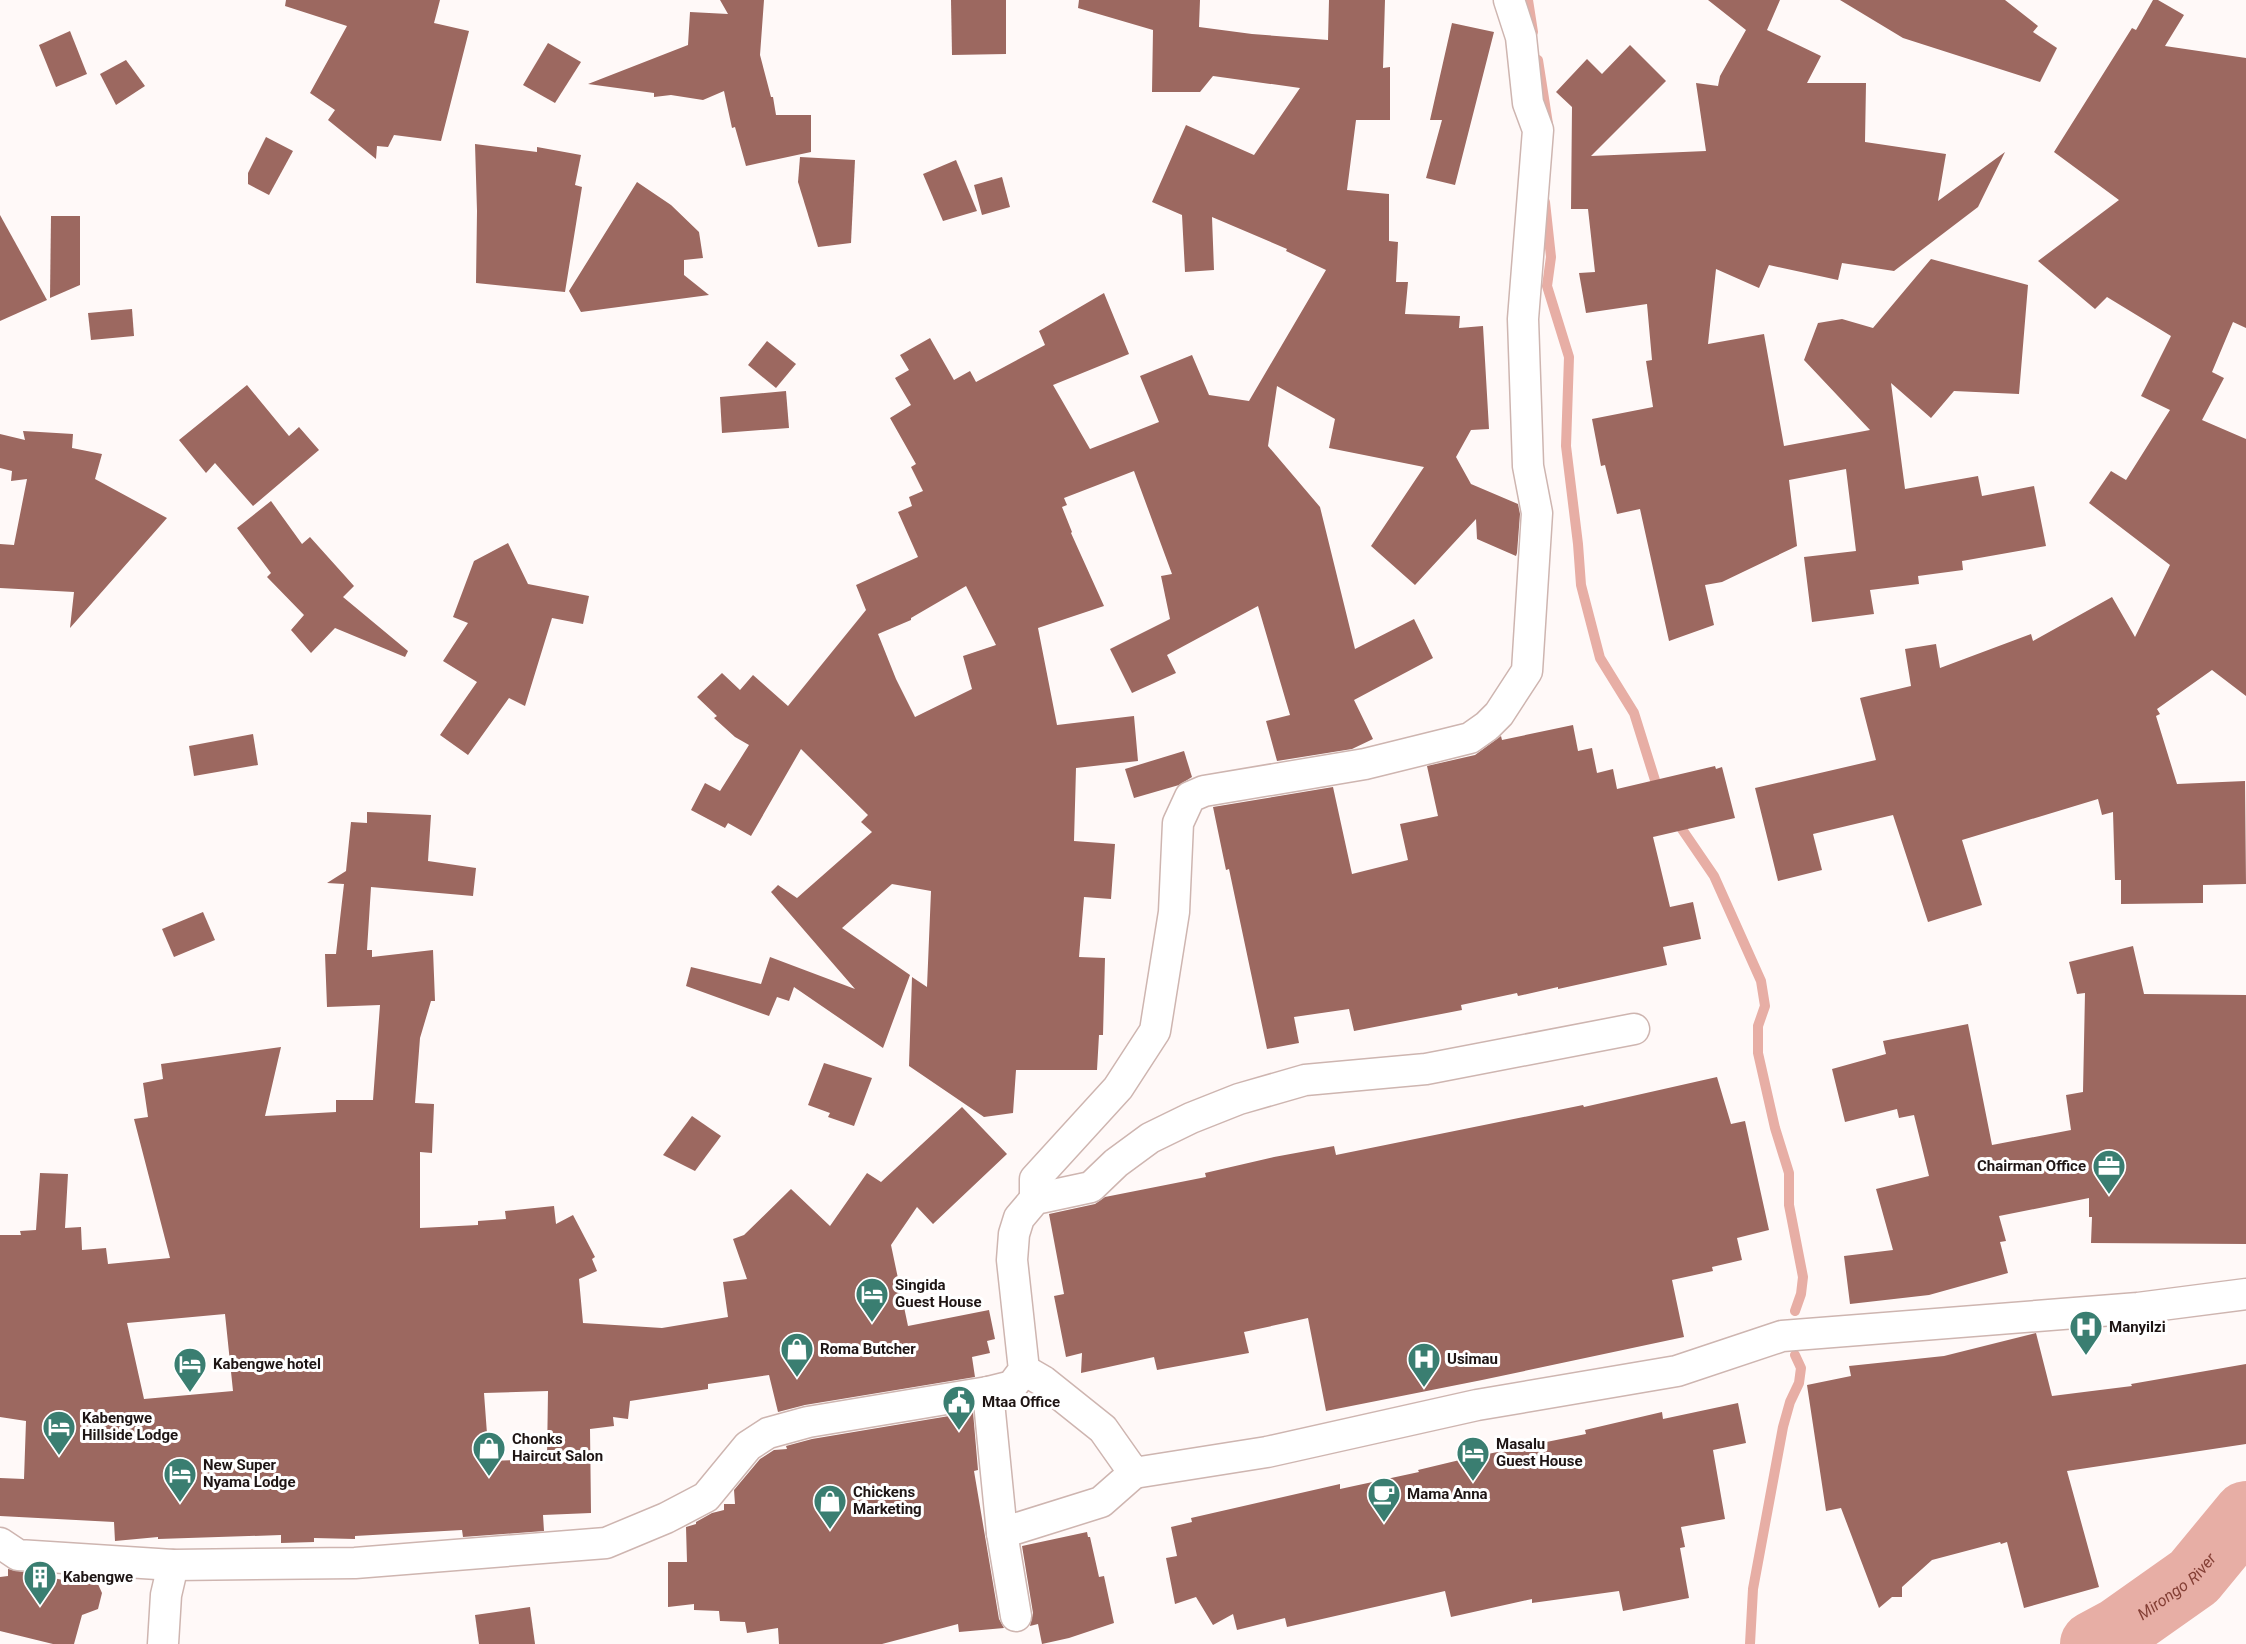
<svg xmlns="http://www.w3.org/2000/svg" width="2246" height="1644" font-family="Roboto,sans-serif">
	<style>
		.lines { fill: none; stroke-linecap: round; stroke-linejoin: round }
		.stream { stroke: #e7aea5; stroke-width: 10 }
		.river { stroke: #e7aea5; stroke-width: 66 }
		.building { fill: #9c6860; fill-rule: evenodd }
		.minor-casing { stroke: #ceb5b0; stroke-width: 33 }
		.minor { stroke: #fff; stroke-width: 30 }
		.labels { text-anchor: middle; dominant-baseline: central; stroke-width: 6; stroke-linejoin: round; paint-order: stroke }
		.poi-label { font-size: 15px; font-weight: bold; fill: #1e1514; stroke: #fff; text-anchor: start }
		.water-label { font-size: 16px; font-style: italic; fill: #843f35; stroke: #fff }
	</style>
	<rect width="100%" height="100%" fill="#fff9f8"/>
	<g class="lines">
		<g class="stream">
			<path d="M1528,0L1533,32"/>
			<path d="M1538,60L1548,124"/>
			<path d="M1545,202L1551,257L1547,286L1569,357L1566,446L1578,544L1581,585L1600,658L1634,713L1659,793"/>
			<path d="M1675,819L1714,876L1761,981L1765,1006L1758,1026V1053L1775,1128L1789,1173V1205L1803,1277L1801,1294L1795,1311"/>
			<path d="M1750,1644L1753,1589L1783,1427L1790,1402L1799,1383L1801,1368L1795,1355"/>
		</g>
		<path class="river" id="s1" d="M2093,1644L2119,1630L2194,1577L2246,1514"/>
	</g>
	<g class="building">
		<path d="M286,0H440L434,23L469,31L441,141L394,135L388,147L377,146L376,159L328,120L335,110L310,93L347,26L285,6Z"/>
		<path d="M720,0H764L760,55L771,97H773L776,115H811V152L746,166L735,127L732,128L724,91L703,100L671,95L654,97V93L588,84L688,45L690,12L728,14Z"/>
		<path d="M951,0H1006V54L952,55Z"/>
		<path d="M1079,0H1200L1199,27L1252,34L1328,40L1329,0H1385L1383,68L1390,67V120H1356L1347,190L1389,194V241L1398,242L1396,282H1408L1405,314L1460,316L1459,328L1483,326L1489,429L1471,430L1456,457L1471,484L1518,504L1520,514L1517,553L1516,556L1477,539L1476,519L1415,585L1371,546L1424,467L1329,448L1335,419L1277,386L1268,446L1320,507L1355,649L1414,619L1433,658L1354,700L1373,739L1352,749L1277,761L1266,721L1290,715L1258,606L1167,655L1176,673L1132,693L1110,649L1170,619L1161,576L1172,574L1134,471L1064,498L1067,505L1062,507L1072,532L1071,533L1104,606L1038,628L1057,725L1134,716L1138,761L1076,768L1074,841L1115,844L1111,899L1084,897L1079,957L1105,958L1103,1035H1099L1097,1070H1016L1013,1113L984,1117L909,1066L912,977L927,987L931,891L892,884L842,928L910,975L883,1048L794,987L789,1001L777,997L769,1016L686,986L691,967L761,984L770,957L855,989L771,892L778,885L797,898L872,832L861,822L868,815L801,749L751,836L728,823L725,828L691,810L705,783L720,791L749,745L735,737L714,718L717,716L697,697L722,673L740,690L753,675L788,706L866,610L856,585L918,557L898,512L912,506L909,497L923,491L911,467L916,464L890,418L911,405L895,378L909,370L900,355L930,338L954,380L970,371L976,382L1045,345L1039,331L1104,293L1129,354L1053,385L1090,449L1159,422L1140,376L1192,355L1209,395L1249,401L1326,270L1286,251L1287,249L1212,217L1214,270L1185,272L1182,215L1152,202L1186,125L1254,155L1300,88L1213,76L1200,92H1152L1153,30L1078,8ZM966,586L996,645L963,656L972,689L915,717L896,679L878,634L911,620V618Z"/>
		<path d="M1708,0H1780L1767,30L1821,56L1807,83H1866L1865,142L1946,154L1938,201L2005,152L1978,207L1894,271L1842,263L1838,280L1769,265L1759,288L1716,269L1708,344L1764,334L1784,446L1870,430L1804,360L1818,323L1842,319L1873,328L1931,259L2028,285L2019,394L1954,391L1931,418L1891,383L1905,489L1978,476L1982,496L2034,486L2046,546L1962,561L1963,570L1918,576L1919,584L1870,590L1874,614L1812,622L1804,557L1856,551L1846,469L1789,480L1797,546L1722,582L1705,585L1714,625L1669,641L1640,509L1617,514L1605,465L1601,466L1592,419L1653,407L1646,361L1652,360L1647,304L1586,313L1579,273L1595,272L1588,209H1571L1572,107L1556,92L1587,59L1602,74L1630,45L1666,81L1591,156L1706,151L1696,83L1718,86L1720,76L1746,30Z"/>
		<path d="M1840,0H2005L2038,26L2033,32L2057,48L2040,82L1903,38Z"/>
		<path d="M2153,0H2158L2184,15L2165,46L2246,58V328L2233,322L2212,372L2224,378L2202,420L2246,439V696L2212,670L2157,709L2160,714L2156,716L2177,784L2245,781L2246,884L2203,885V903L2121,904V880H2115L2113,812L2102,815L2098,799L1962,840L1982,905L1928,922L1893,815L1813,834L1822,870L1778,881L1755,788L1876,760L1860,698L1911,686L1905,649L1936,644L1940,668L2031,634L2033,641L2112,597L2135,637L2170,565L2089,503L2111,471L2126,480L2170,410L2141,396L2171,336L2107,297L2095,309L2038,261L2119,200L2054,152L2132,28L2136,30Z"/>
		<path d="M1452,23L1494,32L1455,185L1426,178L1442,120H1430Z"/>
		<path d="M70,31L87,74L56,87L39,45Z"/>
		<path d="M548,43L581,62L555,103L523,85Z"/>
		<path d="M126,60L145,86L116,105L100,74Z"/>
		<path d="M266,137L293,151L269,195L248,184V173Z"/>
		<path d="M475,144L537,152V147L581,155L575,185L582,187L565,292L476,283L477,211Z"/>
		<path d="M800,157L855,160L851,243L818,247L798,182Z"/>
		<path d="M956,160L977,211L943,221L923,174Z"/>
		<path d="M1002,177L1010,207L982,215L974,185Z"/>
		<path d="M637,182L671,205L699,232L703,258L684,260V275L709,295L581,312L569,291Z"/>
		<path d="M0,215L47,300L0,321Z"/>
		<path d="M51,216H80V285L50,298Z"/>
		<path d="M132,309L134,336L91,340L88,313Z"/>
		<path d="M767,341L796,364L776,388L748,365Z"/>
		<path d="M247,385L289,436L299,427L319,450L253,506L215,463L206,473L179,440Z"/>
		<path d="M786,391L789,428L722,433L720,397Z"/>
		<path d="M23,431L73,434L72,448L102,454L95,479L167,518L70,628L74,592L0,588V544L14,545L27,479L11,481L12,471L0,468V434L25,440Z"/>
		<path d="M271,501L302,544L310,537L354,586L343,597L408,651L405,657L335,628L311,653L291,630L304,615L267,577L271,573L237,528Z"/>
		<path d="M508,543L528,584L589,596L583,624L552,618L525,706L509,698L468,755L440,735L477,682L443,661L468,623L453,617L474,561Z"/>
		<path d="M1573,725L1578,751L1592,748L1597,773L1613,769L1617,789L1715,766L1716,769L1722,767L1735,818L1653,837L1670,907L1693,902L1701,939L1663,947L1667,965L1558,989V987L1518,996L1517,993L1461,1005L1462,1010L1395,1023L1354,1031L1349,1009L1294,1017L1299,1043L1267,1049L1229,869L1226,870L1213,807L1333,787L1352,874L1408,860L1400,824L1438,816L1427,766L1475,755L1501,736L1502,740Z"/>
		<path d="M253,734L258,765L194,776L189,746Z"/>
		<path d="M1184,751L1192,777L1179,785L1134,798L1125,769Z"/>
		<path d="M367,812L431,815L428,861L476,868L473,896L371,887L367,950H372V957L433,950L435,1001H431L420,1038L415,1103L434,1104L432,1153L420,1152V1228L478,1225V1221L506,1219L505,1211L554,1206L556,1224L573,1215L595,1257L592,1259L597,1271L579,1279L583,1323L662,1328L728,1317L723,1282L747,1279L733,1239L744,1235L791,1189L830,1226L867,1173L881,1182L962,1107L1007,1154L933,1224L917,1207L891,1245L908,1326L989,1310L995,1339L987,1341L990,1353L972,1357L975,1377L805,1405L778,1412L769,1375L708,1384V1389L630,1401L628,1419L613,1417L614,1426L590,1429L591,1513L543,1515L544,1531L463,1537L462,1530L355,1536V1539L314,1538V1542L281,1543V1535L158,1539V1537L115,1541L114,1522L0,1516V1478L24,1479L26,1421L0,1417V1235H21L20,1231L36,1230L40,1173L68,1174L65,1228L81,1227L82,1250L106,1248L108,1264L170,1258L134,1119L148,1117L143,1083L163,1079L161,1064L281,1047L265,1116L336,1112V1100H373L380,1005L327,1007L325,954H336L344,884L327,883L346,871L351,822L367,823ZM225,1314L233,1391L144,1399L127,1323ZM548,1391L547,1459L489,1461L484,1393Z"/>
		<path d="M203,912L215,940L174,957L162,929Z"/>
		<path d="M2133,946L2144,994L2246,995V1244L2091,1243L2092,1217H2089V1198L1999,1216L2006,1241L2000,1242L2008,1273L1929,1295L1850,1304L1844,1256L1893,1250L1876,1189L1929,1176L1914,1115L1899,1118L1897,1109L1845,1122L1832,1069L1886,1054L1883,1041L1968,1024L1992,1145L2071,1130L2066,1095L2083,1092L2085,993L2077,994L2069,962Z"/>
		<path d="M824,1063L872,1078L854,1126L828,1117L830,1113L808,1105Z"/>
		<path d="M1717,1077L1731,1124L1745,1121L1769,1230L1737,1238L1742,1260L1712,1267L1713,1271L1672,1280L1684,1337L1482,1380L1326,1411L1308,1318L1244,1332L1249,1353L1157,1370L1154,1357L1081,1373L1082,1353L1066,1357L1054,1296L1064,1294L1049,1214L1095,1204L1105,1197L1206,1177L1205,1173L1274,1157L1334,1146L1336,1155L1583,1105L1584,1107Z"/>
		<path d="M692,1116L721,1136L695,1171L663,1155Z"/>
		<path d="M2036,1333L2052,1396L2132,1386L2131,1384L2246,1364V1444L2067,1471L2099,1587L2024,1608L2007,1542L2001,1544L2000,1542L1932,1560L1902,1587V1597H1892L1879,1608L1841,1508L1826,1511L1807,1385L1851,1376L1849,1366L1944,1356Z"/>
		<path d="M1738,1403L1746,1443L1713,1450L1725,1519L1681,1527L1685,1547L1680,1548L1689,1598L1623,1611L1619,1591L1532,1603V1599L1451,1617L1445,1591L1287,1627L1285,1618L1237,1630L1233,1614L1213,1625L1196,1597L1175,1604L1166,1558L1177,1556L1171,1527L1192,1522L1191,1518L1340,1484V1489L1419,1472L1418,1470L1468,1458L1586,1434L1585,1430L1662,1412L1663,1419Z"/>
		<path d="M973,1412L978,1470L974,1471L999,1619L1004,1628L959,1632L958,1624L882,1644H779L778,1628L747,1633L745,1622L720,1621L719,1611L694,1610V1604L668,1607V1562H687L686,1527L696,1524V1522L712,1513L724,1510V1504H735L734,1490L760,1459L774,1450L787,1449L786,1446L812,1439Z"/>
		<path d="M1087,1532L1088,1537H1090L1099,1577L1104,1576L1114,1623L1069,1638L1042,1644L1038,1624L1030,1626L1033,1613L1022,1546Z"/>
		<path d="M8,1569L73,1582L75,1579L97,1582L102,1593L98,1609L82,1615L74,1644H53L0,1631V1577L8,1576Z"/>
		<path d="M530,1607L535,1644H479L475,1615Z"/>
	</g>
	<g class="lines">
		<defs>
			<g id="minor">
				<path d="M1035,1199V1179L1118,1088L1155,1031L1174,912L1178,823L1190,797L1204,791L1365,764L1470,738L1487,726L1499,714L1527,671L1537,513L1528,466L1523,319L1538,130L1528,103L1521,37L1509,0"/>
				<path d="M1024,1370L1043,1381L1103,1429L1134,1473L1267,1452L1477,1405L1677,1371L1782,1336L2138,1308L2246,1294"/>
				<path d="M988,1392L1002,1533L1016,1616"/>
				<path d="M1002,1533L1101,1502L1134,1473"/>
				<path d="M0,1543L18,1555L173,1565L355,1563L606,1543L666,1518L706,1497L748,1446L768,1433L808,1422L988,1392L1012,1386L1024,1370L1012,1260L1014,1234L1019,1218L1035,1199L1091,1187L1116,1163L1150,1138L1191,1118L1239,1099L1305,1080L1426,1069L1634,1029"/>
				<path d="M163,1644L166,1595L173,1565"/>
			</g>
		</defs>
		<use href="#minor" class="minor-casing"/>
		<use href="#minor" class="minor"/>
	</g>
	<defs>
		<symbol id="office-pin" viewBox="-11 -11 22 30"><path d="M0 17L-7.5 6A9.5 9.5 0 1 1 7.5 6Z" fill="#3a7e71" stroke="#fff"/><path d="M-6-3h4V-5.5h4V-3h4V5H-6ZM-1-4.5V-3h2v-1.5ZM-6 0V1H6V0Z" fill="#fff"/></symbol>
		<symbol id="hotel-pin" viewBox="-11 -11 22 30"><path d="M0 17L-7.5 6A9.5 9.5 0 1 1 7.5 6Z" fill="#3a7e71" stroke="#fff"/><path d="M-6-4.5h1.5V1H6V5H4.5V3h-9V5H-6ZM-4 0a1.8 1.8 0 1 1 3.6 0ZM.5 0V-2.5h3Q6-2.5 6 0Z" fill="#fff"/></symbol>
		<symbol id="hospital-pin" viewBox="-11 -11 22 30"><path d="M0 17L-7.5 6A9.5 9.5 0 1 1 7.5 6Z" fill="#3a7e71" stroke="#fff"/><path d="M-5-5h3v3.5h4V-5h3V5h-3V1.5h-4V5h-3Z" fill="#fff"/></symbol>
		<symbol id="shop-pin" viewBox="-11 -11 22 30"><path d="M0 17L-7.5 6A9.5 9.5 0 1 1 7.5 6Z" fill="#3a7e71" stroke="#fff"/><path d="M-5-2.5h2.3a2.7 3.5 0 0 1 5.4 0H5L5.5 6h-11ZM-1.5-2.5h3a1.5 2.3 0 0 0-3 0Z" fill="#fff"/></symbol>
		<symbol id="civic-pin" viewBox="-11 -11 22 30"><path d="M0 17L-7.5 6A9.5 9.5 0 1 1 7.5 6Z" fill="#3a7e71" stroke="#fff"/><path d="M-.6-6.5H3V-4.5H.6V-3L4-1V1h2V6H-6V1h2V-1L-.6-3ZM-1.2 2.5V6h2.4V2.5Z" fill="#fff"/></symbol>
		<symbol id="cafe-pin" viewBox="-11 -11 22 30"><path d="M0 17L-7.5 6A9.5 9.5 0 1 1 7.5 6Z" fill="#3a7e71" stroke="#fff"/><path d="M-5.5-4.5H6V0H3Q3 3.5 0 3.5H-2.5Q-5.5 3.5-5.5 0ZM3-3.2v2h1.7v-2ZM-6 4.5H4V6H-6Z" fill="#fff"/></symbol>
		<symbol id="building-pin" viewBox="-11 -11 22 30"><path d="M0 17L-7.5 6A9.5 9.5 0 1 1 7.5 6Z" fill="#3a7e71" stroke="#fff"/><path d="M-4-6H4V6H1V3H-1V6H-4ZM-2.5-4.3h1.7v1.8h-1.7ZM.8-4.3h1.7v1.8H.8ZM-2.5-1h1.7V.8h-1.7ZM.8-1h1.7V.8H.8Z" fill="#fff"/></symbol>
	</defs>
	<g fill-rule="evenodd">
		<use href="#office-pin" x="2090" y="1147" width="38" height="52"/>
		<use href="#hotel-pin" x="853" y="1275" width="38" height="52"/>
		<use href="#hospital-pin" x="2067" y="1308" width="38" height="52"/>
		<use href="#shop-pin" x="778" y="1330" width="38" height="52"/>
		<use href="#hospital-pin" x="1405" y="1340" width="38" height="52"/>
		<use href="#hotel-pin" x="171" y="1345" width="38" height="52"/>
		<use href="#civic-pin" x="940" y="1383" width="38" height="52"/>
		<use href="#hotel-pin" x="40" y="1408" width="38" height="52"/>
		<use href="#shop-pin" x="470" y="1429" width="38" height="52"/>
		<use href="#hotel-pin" x="1454" y="1434" width="38" height="52"/>
		<use href="#hotel-pin" x="161" y="1455" width="38" height="52"/>
		<use href="#cafe-pin" x="1365" y="1475" width="38" height="52"/>
		<use href="#shop-pin" x="811" y="1482" width="38" height="52"/>
		<use href="#building-pin" x="21" y="1558" width="38" height="52"/>
	</g>
	<g class="labels">
		<g class="poi-label">
			<text x="2086" y="1166" text-anchor="end">Chairman Office</text>
			<text x="895" y="1285">Singida<tspan x="895" dy="17">Guest House</tspan></text>
			<text x="2109" y="1327">Manyilzi</text>
			<text x="820" y="1349">Roma Butcher</text>
			<text x="1447" y="1359">Usimau</text>
			<text x="213" y="1364">Kabengwe hotel</text>
			<text x="982" y="1402">Mtaa Office</text>
			<text x="82" y="1418">Kabengwe<tspan x="82" dy="17">Hillside Lodge</tspan></text>
			<text x="512" y="1439">Chonks<tspan x="512" dy="17">Haircut Salon</tspan></text>
			<text x="1496" y="1444">Masalu<tspan x="1496" dy="17">Guest House</tspan></text>
			<text x="203" y="1465">New Super<tspan x="203" dy="17">Nyama Lodge</tspan></text>
			<text x="853" y="1492">Chickens<tspan x="853" dy="17">Marketing</tspan></text>
			<text x="1407" y="1494">Mama Anna</text>
			<text x="63" y="1577">Kabengwe</text>
		</g>
		<g class="water-label">
			<text stroke="none"><textPath href="#s1" startOffset="102">Mirongo River</textPath></text>
		</g>
	</g>
</svg>
